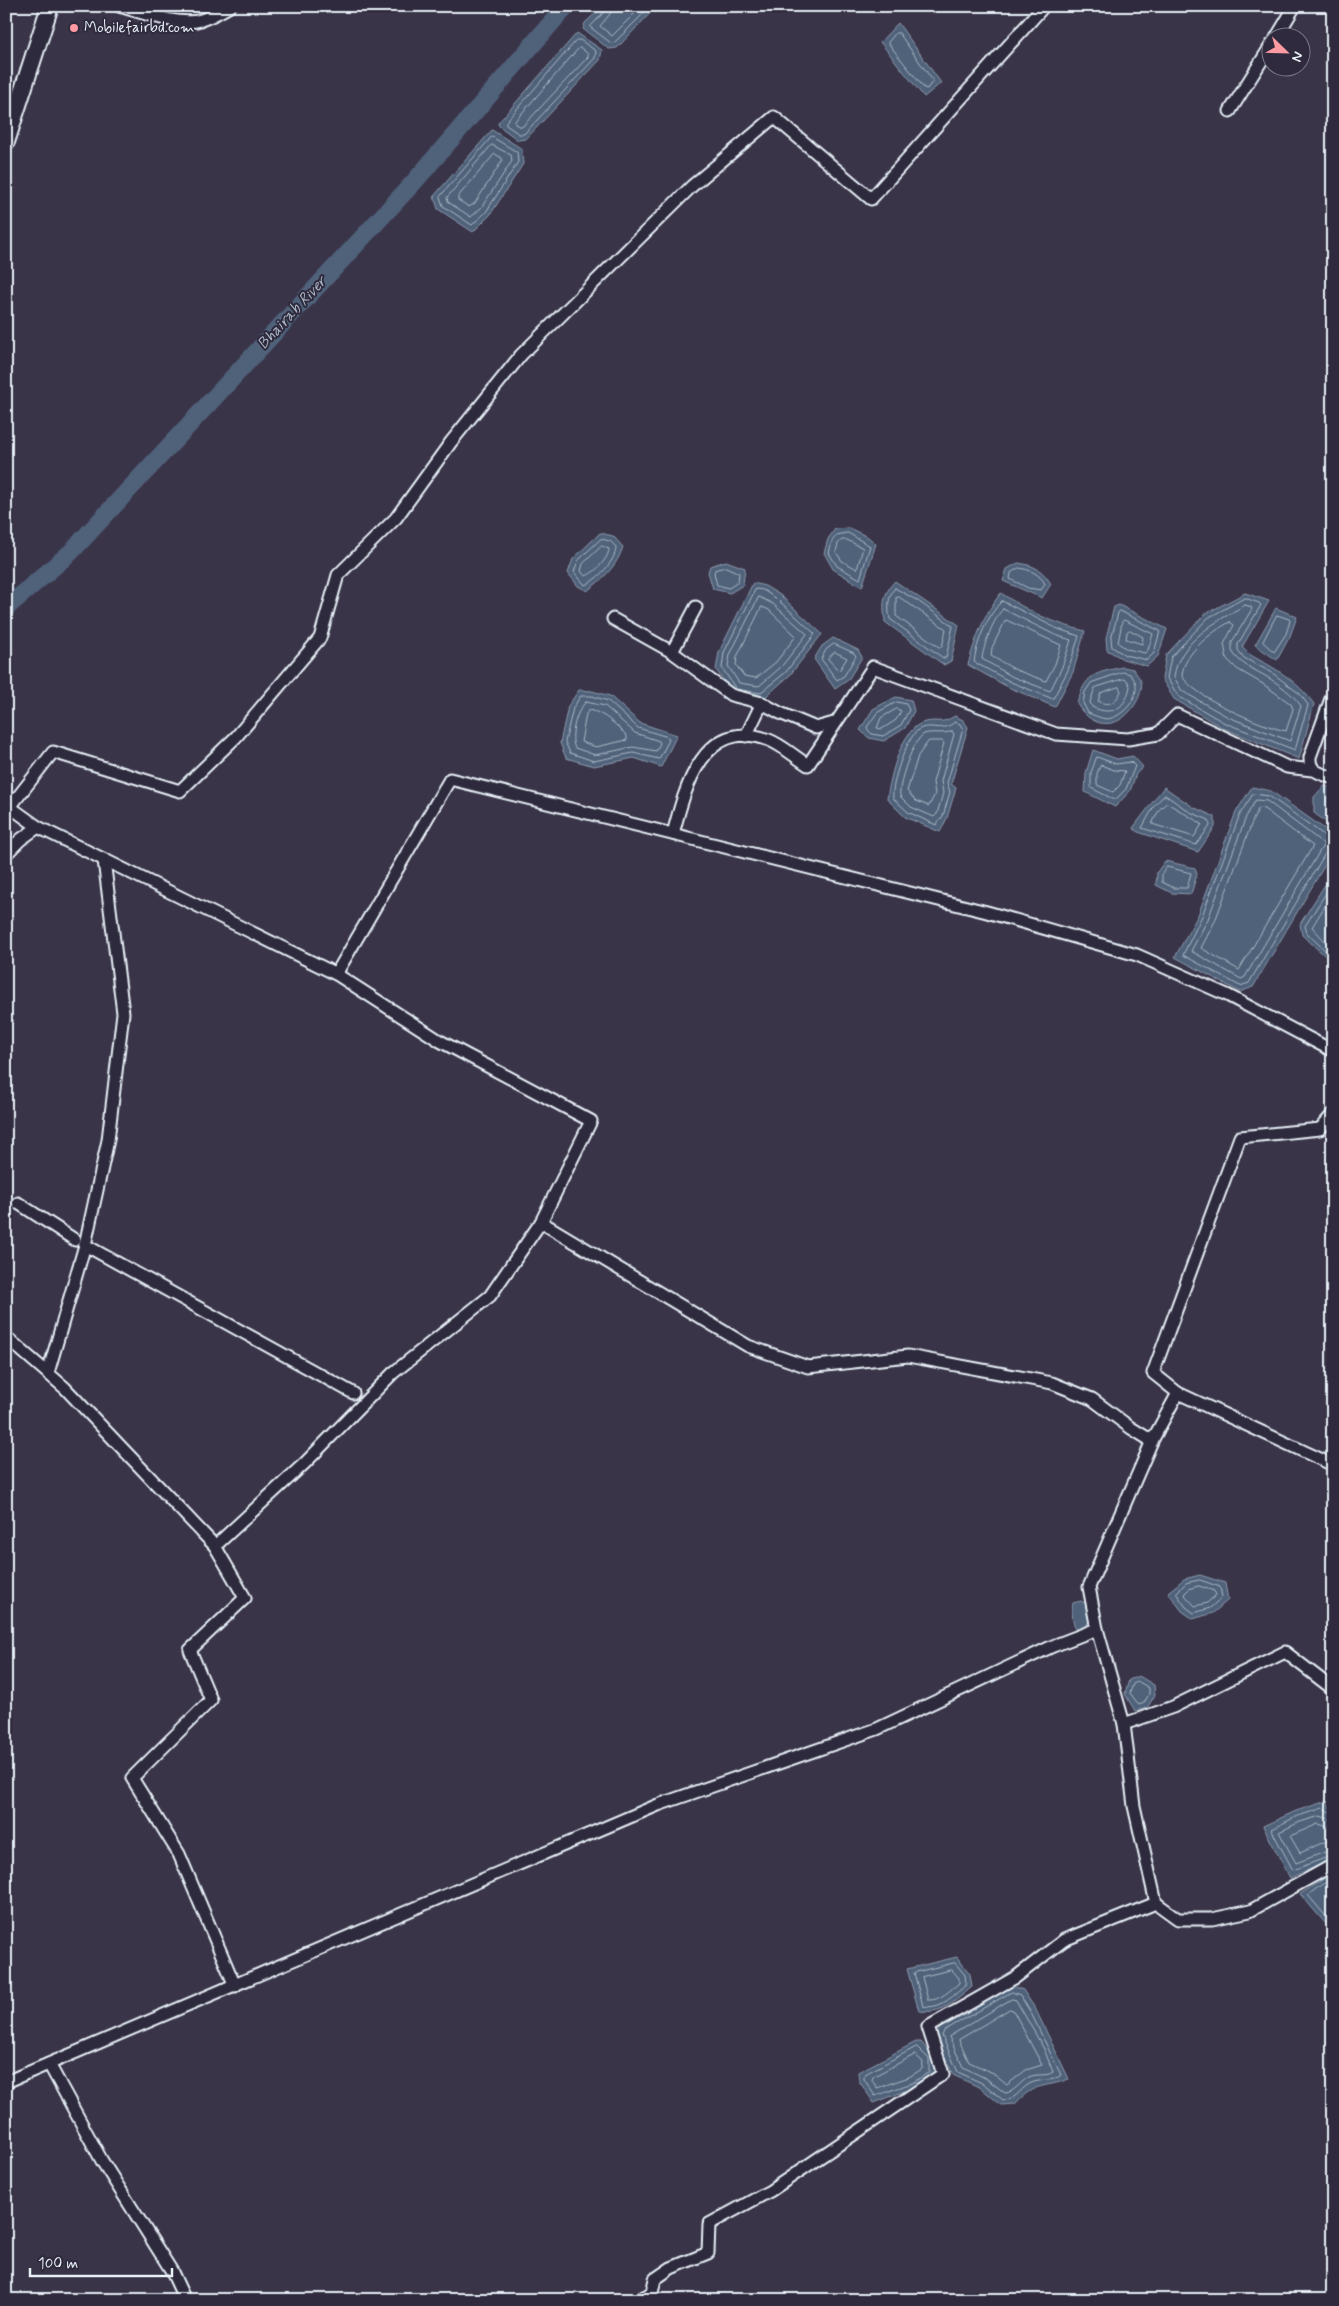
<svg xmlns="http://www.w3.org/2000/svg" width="1339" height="2306" font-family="Mynerve,sans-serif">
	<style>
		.water { fill: #4f627a; stroke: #8c9bac }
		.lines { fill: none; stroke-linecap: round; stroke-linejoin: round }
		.shore { stroke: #abb8c6; stroke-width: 1 }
		.river { stroke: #4f627a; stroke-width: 18 }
		.minor-casing { stroke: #e8f1f8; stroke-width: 15 }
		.highway-casing { stroke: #e8f1f8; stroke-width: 20 }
		.minor { stroke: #2f2a3d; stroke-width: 11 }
		.highway { stroke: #2f2a3d; stroke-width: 16 }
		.poi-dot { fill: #ff9aa2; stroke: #2f2a3d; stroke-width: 2 }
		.labels { text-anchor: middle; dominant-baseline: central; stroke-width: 4; stroke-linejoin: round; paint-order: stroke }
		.poi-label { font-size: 15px; fill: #e8f1f8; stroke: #2f2a3d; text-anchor: start }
		.water-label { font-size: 16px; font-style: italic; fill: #abb8c6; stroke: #2f2a3d }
	</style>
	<rect width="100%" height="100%" fill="#3a3449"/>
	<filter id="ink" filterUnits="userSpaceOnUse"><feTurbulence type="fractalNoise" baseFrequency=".02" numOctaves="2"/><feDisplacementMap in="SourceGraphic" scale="10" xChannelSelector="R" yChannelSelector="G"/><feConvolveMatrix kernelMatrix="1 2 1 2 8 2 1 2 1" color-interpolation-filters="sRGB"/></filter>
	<g filter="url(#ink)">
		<g class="water">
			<path d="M603,6H657L617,48L609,49L583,29L585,23Z"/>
			<path d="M898,23L941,83L924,97L880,42Z"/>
			<path d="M577,33L602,50L600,60L526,139L518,140L499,126L498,123Z"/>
			<path d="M492,130L522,149L523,164L490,215L473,232L438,209L434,196Z"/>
			<path d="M849,528L868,537L876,544L862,587L833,569L824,553L828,539L835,529Z"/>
			<path d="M600,533L613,536L623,547C617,566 603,579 587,591L578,586L568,573L573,559Z"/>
			<path d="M726,561L745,568L743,585L730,593L713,589L708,572L710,566Z"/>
			<path d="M1018,563C1034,565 1043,570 1051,584L1042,598L1003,581L1007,569Z"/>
			<path d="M895,581L959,625L951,661L944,665L885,622C883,604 882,595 895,581Z"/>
			<path d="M753,583L765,586L780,595L822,634L790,675L763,699L733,693L716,670L719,652Z"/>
			<path d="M1001,593C1027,611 1055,624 1085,631L1073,672L1055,707L1008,687L968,665C975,639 984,614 1001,593Z"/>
			<path d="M1245,593L1269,601L1242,647C1250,657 1261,660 1272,667C1289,677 1303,689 1314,704L1299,759L1223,728L1174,699L1162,679L1166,655L1179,641L1205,614Z"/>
			<path d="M1119,605L1167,629L1158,656L1147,666L1123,659L1107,650L1106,638L1114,607Z"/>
			<path d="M1276,608L1297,617L1290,636L1277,660L1255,645Z"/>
			<path d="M833,638L858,650L862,657L848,680L835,689L814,659L822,646Z"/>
			<path d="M1123,667L1133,669C1136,673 1140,678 1141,682C1143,688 1139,697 1137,701C1122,729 1094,732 1077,704C1085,674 1095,673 1123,667Z"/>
			<path d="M579,690L592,691L610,696L640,723L677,735L661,767L634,758L594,766L566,758L560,743L568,706Z"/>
			<path d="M896,697L911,700L914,711L905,728L884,741L869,738L860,730L873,709Z"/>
			<path d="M955,716L963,720L968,727L951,784L956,788L947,818L940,832L905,817L887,799C890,778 901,727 925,722C940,719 940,725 955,716Z"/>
			<path d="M1093,750L1117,759L1133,756L1143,767L1136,774L1130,791L1115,807L1085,792L1086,773Z"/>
			<path d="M1324,786L1333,788V827L1314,813V797Z"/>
			<path d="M1164,787L1193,807L1215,817V827L1198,852L1138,832L1133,828Z"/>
			<path d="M1252,787L1271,791L1333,835V851L1253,987L1240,992L1175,957L1198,915L1236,812Z"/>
			<path d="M1165,861L1195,868L1197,874L1191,894L1172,893L1156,885L1157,872Z"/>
			<path d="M1333,872V963L1302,935L1300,924Z"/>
			<path d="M1200,1575L1225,1583L1228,1600L1213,1613L1193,1619L1182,1611L1168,1592L1184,1579Z"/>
			<path d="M1081,1601L1090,1606L1088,1610L1090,1621L1087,1623L1088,1630L1077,1632C1073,1624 1071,1613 1073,1603Z"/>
			<path d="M1139,1676L1154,1685L1155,1695L1147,1708L1135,1711L1125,1694L1129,1680Z"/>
			<path d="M1327,1801L1333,1814V1859L1290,1878L1263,1826L1296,1811Z"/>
			<path d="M1333,1873V1925L1326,1924L1300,1894Z"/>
			<path d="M957,1957L970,1974L972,1987C954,2002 943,2014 919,2011L907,1969Z"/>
			<path d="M1012,1986L1023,1990L1036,2010L1069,2079C1043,2089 1036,2081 1015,2104L1001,2105L981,2088L953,2075L936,2036L940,2028L965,2015Z"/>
			<path d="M916,2042H921L934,2058V2074L915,2087L874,2103L859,2081L858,2072Z"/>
		</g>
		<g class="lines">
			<g class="shore">
				<path d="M606,6L605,11L590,27L611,43L615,42L651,6"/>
				<path d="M612,6L610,14L600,26L612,36L642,6"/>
				<path d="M896,33H899L933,81L927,89L924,88L888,43Z"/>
				<path d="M577,40H580L596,51L595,58L524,134H519L506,125V122Z"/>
				<path d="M581,48L588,54V57L522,127L515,124V121L578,49Z"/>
				<path d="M492,137L517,152L518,162L486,212L472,225L443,206L440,197Z"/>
				<path d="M492,145L511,155L512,161L481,208L471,217L448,202L447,198Z"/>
				<path d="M495,154L502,158V161L475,203L469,207L458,200V197Z"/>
				<path d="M848,533L870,546L860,579L837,566L829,553L832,541L837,535Z"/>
				<path d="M601,539L610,541L616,547C616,561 597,580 585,585L574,572L578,561Z"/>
				<path d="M842,540H847L863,548L857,569L842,561L836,552L838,544Z"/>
				<path d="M602,546L609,549C609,558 594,574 585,576L581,571L583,564Z"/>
				<path d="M726,567L739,573L738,582L729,588L717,585L714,573L715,570Z"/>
				<path d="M1019,568C1029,569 1040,574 1045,584L1041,590L1028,588L1010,579L1011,573Z"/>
				<path d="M895,588L918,601L953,626L946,658H943L890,619C888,609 887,596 895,588Z"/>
				<path d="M756,589L763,590L777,599L815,634L786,672L760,693L736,689L722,668L724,653Z"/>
				<path d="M759,597L773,604L807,634L781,667L759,686L739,683L728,666L730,655Z"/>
				<path d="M899,597L946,629L942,647H939L896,616V598Z"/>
				<path d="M1245,598L1259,603L1261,605L1238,644V650L1244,658L1271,672L1300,694L1308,705L1295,750L1225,723L1178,696L1167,678L1171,657L1183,644L1208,618Z"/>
				<path d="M1002,601L1058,629L1079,636L1068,670L1053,699L1011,682L974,662C976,643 988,614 1002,601Z"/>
				<path d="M1245,605L1251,607L1252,609L1232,642V651C1240,665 1254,669 1267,677C1279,684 1293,694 1301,706L1290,741L1228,717L1182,691L1174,677C1178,642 1217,621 1245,605Z"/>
				<path d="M762,607L769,610L796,636L776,662L756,678L744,676L736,665L737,657Z"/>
				<path d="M1003,609L1055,635L1071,640L1062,667L1050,691L1013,677L982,659C983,647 994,617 1003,609Z"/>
				<path d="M1120,611L1160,631L1154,653L1147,660L1125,655L1112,647L1111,639L1118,613Z"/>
				<path d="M1277,615L1289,619L1290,621L1286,634L1274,652L1263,642Z"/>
				<path d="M1006,620L1061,645L1055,664L1046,681L1016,670L991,656L992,648Z"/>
				<path d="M1124,620L1153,634L1148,650L1145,653L1127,649L1118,643L1122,622Z"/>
				<path d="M1230,622L1234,625L1224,644L1227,659L1237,669L1263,684L1291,704L1293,709L1286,731C1261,726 1194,697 1182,676C1183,654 1211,632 1230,622Z"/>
				<path d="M1130,630L1143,637L1142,644L1126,639L1127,632Z"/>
				<path d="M834,644L854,653L856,656L844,676L837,680L821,659L826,650Z"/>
				<path d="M835,652L847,658L839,671L828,659Z"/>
				<path d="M1123,672L1130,674C1132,677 1136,681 1136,685C1138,700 1122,717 1107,719C1102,719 1094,715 1088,713L1083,703L1085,692L1091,683Z"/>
				<path d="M1123,679L1127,680L1130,686C1126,708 1113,717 1092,707L1090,702L1095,688Z"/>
				<path d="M1119,687L1121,691C1116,702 1110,707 1098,701L1101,693Z"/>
				<path d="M581,696H592L608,701L638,728L668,737L669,740L659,759L633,753L594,761L570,753L565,742L573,708Z"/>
				<path d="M586,702L605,706L635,733L659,741L660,743L656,751L633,747L595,755L575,748C569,737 576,710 586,702Z"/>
				<path d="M897,702L906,704L909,710L901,725L883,736L872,734L868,730L867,727L877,713Z"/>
				<path d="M897,709L901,711L896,720L882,729L877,728L881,718Z"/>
				<path d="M590,710C606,714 616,725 627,736V740L596,747L581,742L586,714Z"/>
				<path d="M955,722L960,724L963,729L947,783L950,792L943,816L936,825L908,812L893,798C891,784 906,739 918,730C926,724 936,729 945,727C948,727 952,724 955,722Z"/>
				<path d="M952,731L954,734L941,781L943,793L937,814L934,817L911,807L900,796C898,783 913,740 924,734C933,731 943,735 952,731Z"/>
				<path d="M929,741H942L944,743L933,782L935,794L929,806L916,801L907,791L918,756Z"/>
				<path d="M1097,757L1116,764L1131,762L1135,766L1126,789L1115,800L1091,788V773Z"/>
				<path d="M1101,765L1114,770L1125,771L1120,785L1113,792L1097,785V774Z"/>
				<path d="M1165,795L1190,812L1209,820L1210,826L1196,845L1142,828L1154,806Z"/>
				<path d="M1256,800L1267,801L1324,844L1245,977L1241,979L1191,951L1208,919L1246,817Z"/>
				<path d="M1167,803L1202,824L1194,837L1152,824L1159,810Z"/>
				<path d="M1259,808L1264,809L1313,846L1239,970L1201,948L1215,921L1253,820Z"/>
				<path d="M1333,839L1328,838L1269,796L1253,794L1240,814L1202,916L1183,955L1240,986L1249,983L1326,852L1333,849"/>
				<path d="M1167,867L1191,873L1187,888H1174L1162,882V874Z"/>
				<path d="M1333,882L1305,926L1307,933L1333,958"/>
				<path d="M1333,893L1312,927L1333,950"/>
				<path d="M1200,1580L1220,1587L1222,1597L1210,1608L1194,1613L1186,1607L1176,1593L1186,1583Z"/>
				<path d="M1199,1586L1214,1591L1216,1595L1207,1603L1195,1606L1184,1594L1189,1589Z"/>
				<path d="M1139,1682L1149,1688V1694L1144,1703L1139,1705L1130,1693L1133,1684Z"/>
				<path d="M1333,1814L1323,1808L1298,1816L1271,1829L1293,1870L1333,1855"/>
				<path d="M1333,1820L1320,1816L1300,1822L1279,1832L1296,1863L1333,1849"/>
				<path d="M1333,1828L1318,1824L1290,1836L1300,1853L1324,1842L1333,1841"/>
				<path d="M1333,1879L1321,1885L1308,1895L1328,1919L1333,1920"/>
				<path d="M955,1963L965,1975L966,1985C953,1996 940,2010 923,2006L914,1973Z"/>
				<path d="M952,1970L959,1978V1983C950,1990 940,2001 928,2000L922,1977Z"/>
				<path d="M1012,1992L1020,1995L1031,2013L1061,2075C1053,2082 1044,2079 1034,2082C1020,2086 1020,2099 1003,2100L984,2084L958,2072L942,2036L944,2031Z"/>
				<path d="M1012,1999L1016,2000L1044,2049L1053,2072C1047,2077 1037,2073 1029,2077C1021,2081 1014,2093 1005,2093L987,2079L963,2067L949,2037Z"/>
				<path d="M1010,2009L1013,2010L1042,2065L1026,2070L1007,2085L991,2072L969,2062L959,2040Z"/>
				<path d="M917,2047L929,2059V2072L912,2083L875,2096L864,2079V2075Z"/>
				<path d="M915,2055L923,2062L922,2069L909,2077L877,2088L872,2080L873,2077Z"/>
			</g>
			<path class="river" d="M6,608L71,552L414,182L566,6"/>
			<defs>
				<g id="minor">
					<path d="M119,6C141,12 180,27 201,20C211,17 221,11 230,6"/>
					<path d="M1276,38L1295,6"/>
					<path d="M1230,111L1272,44"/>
					<path d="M613,619L672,652L731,695L762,703L780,713L816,728L834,723"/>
					<path d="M672,652L696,607"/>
					<path d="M1333,693L1310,757C1309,772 1320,773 1333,778"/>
					<path d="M746,736L762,703"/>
					<path d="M6,804L38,827L336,974L440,1041L591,1121L541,1222L490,1296L393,1373L305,1463L215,1546"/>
					<path d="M10,807L53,752L180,791L236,737L320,638L338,575L396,518L451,442L521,355L692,186L774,117L871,199L1044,6"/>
					<path d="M673,834C685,787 704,716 769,740C782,745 795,757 808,765L873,667L1056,734L1128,739L1158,734L1177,715L1287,767L1312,770"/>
					<path d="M6,854L20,840L38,827"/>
					<path d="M336,974L450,779L987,912L1137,955L1227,995L1333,1051"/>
					<path d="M18,1203L75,1240"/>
					<path d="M541,1222L748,1346L808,1367L908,1356L1052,1383L1092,1399L1131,1428L1152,1441"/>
					<path d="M85,1245L108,1140L123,1013L104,860"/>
					<path d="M6,1337L65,1388L215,1546L245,1598L190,1650L211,1700L132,1778L179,1854L235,1986"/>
					<path d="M48,1373L85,1245L353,1393"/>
					<path d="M1178,1393L1333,1465"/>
					<path d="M1124,1724L1173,1707L1285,1652L1333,1689"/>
					<path d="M1156,1903L1178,1919H1212L1250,1911L1333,1865"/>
					<path d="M49,2064L102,2161L171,2270L185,2300"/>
					<path d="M6,2082L658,1805L877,1729L1053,1646L1097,1629"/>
					<path d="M638,2300L652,2293L655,2279L671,2268L708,2253L709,2224L770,2191L943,2074L928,2027L1016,1977L1064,1940L1156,1903L1134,1806L1124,1724L1097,1629L1089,1587L1152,1441L1178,1393L1153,1373L1240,1137L1320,1129L1333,1114"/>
				</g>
				<path id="highway" d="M6,142L50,6"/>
			</defs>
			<use href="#minor" class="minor-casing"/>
			<use href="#highway" class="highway-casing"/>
			<use href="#minor" class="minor"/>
			<use href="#highway" class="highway"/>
		</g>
	</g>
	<circle class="poi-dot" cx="74" cy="28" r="5"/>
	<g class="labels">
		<g class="poi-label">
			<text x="84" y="28">Mobilefairbd.com</text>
		</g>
		<g class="water-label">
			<text transform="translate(292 313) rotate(-47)">Bhairab River</text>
		</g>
	</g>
	<rect width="1339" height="2306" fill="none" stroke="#2f2a3d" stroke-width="25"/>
	<rect x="12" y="12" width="1314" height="2281" fill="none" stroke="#e8f1f8" stroke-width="2" filter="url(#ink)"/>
	<g transform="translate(1286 52) rotate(113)"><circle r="24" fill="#2f2a3d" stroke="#797a88"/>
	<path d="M0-4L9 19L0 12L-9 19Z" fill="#ff9aa2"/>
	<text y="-8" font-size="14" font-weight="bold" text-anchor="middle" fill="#e8f1f8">N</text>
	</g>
	<path d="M30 2268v8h142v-8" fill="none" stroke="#e8f1f8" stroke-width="2.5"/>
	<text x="38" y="2268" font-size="15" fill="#e8f1f8" stroke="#2f2a3d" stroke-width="4" paint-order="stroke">100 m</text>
</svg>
